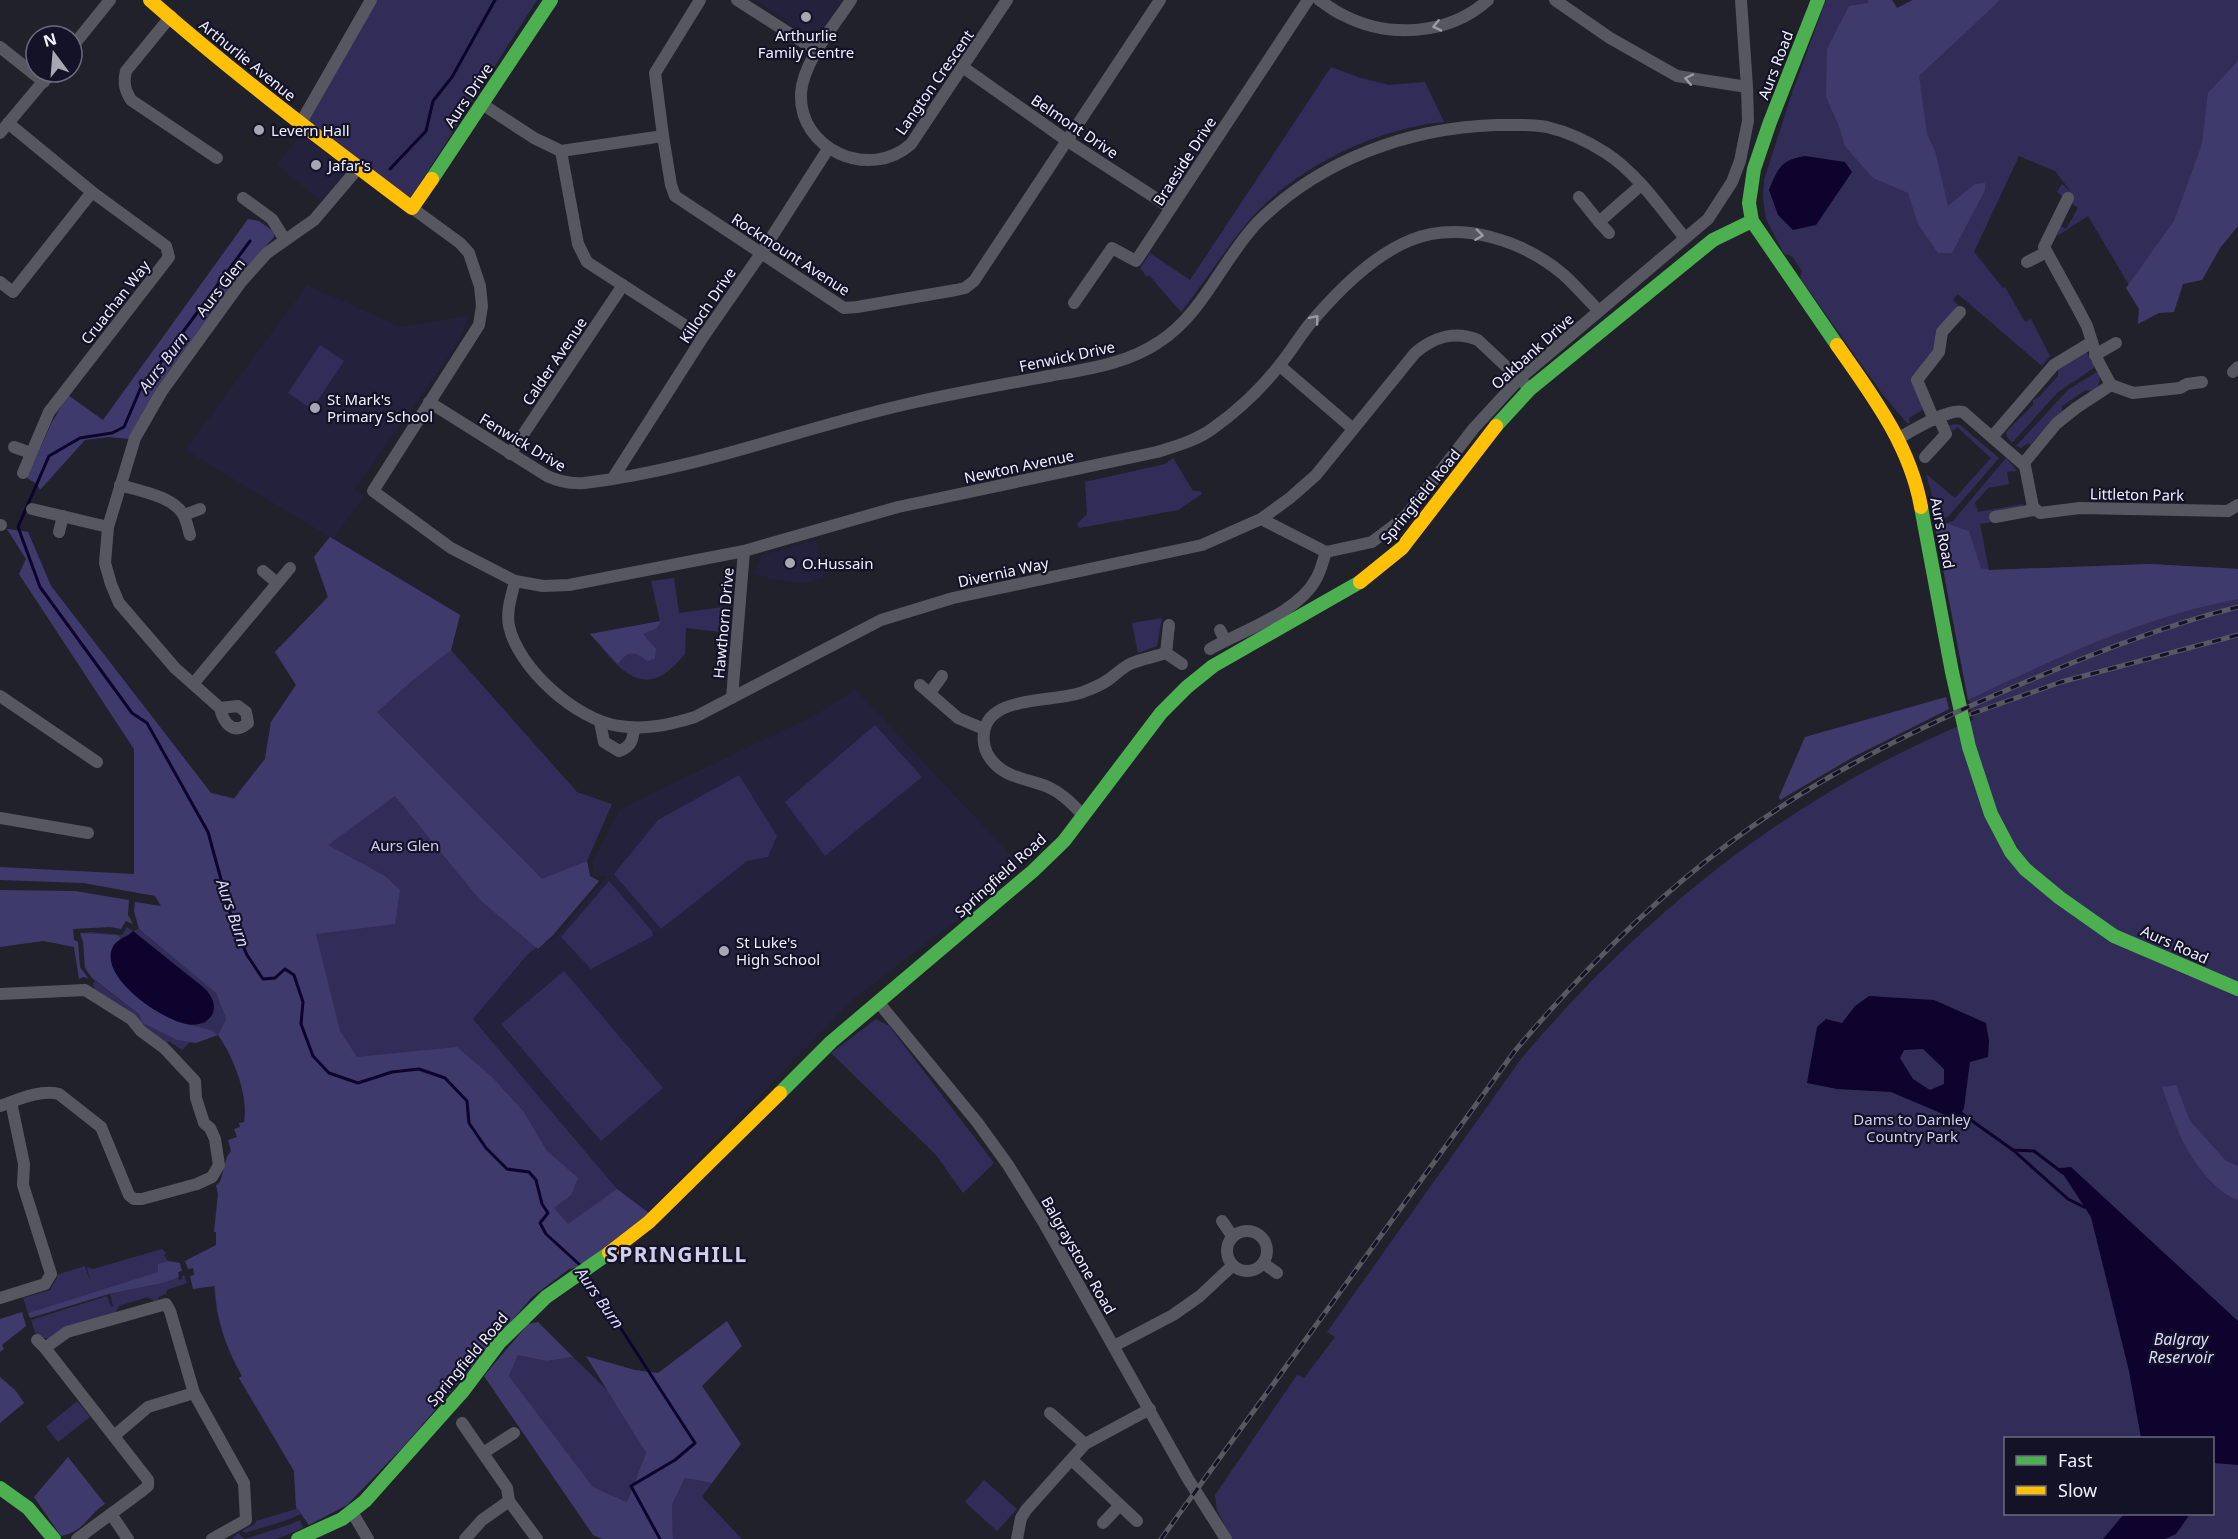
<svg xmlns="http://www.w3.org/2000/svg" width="2238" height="1539" font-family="'Noto Sans',sans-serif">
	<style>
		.built { fill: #23213b }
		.green { fill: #322d58; fill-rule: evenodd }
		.forest { fill: #3f3a6c }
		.water { fill: #0d032d; fill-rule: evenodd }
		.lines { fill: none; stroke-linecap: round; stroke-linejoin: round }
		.stream { stroke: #0d032d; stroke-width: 3 }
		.street { stroke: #575761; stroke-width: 12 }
		.fast { stroke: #4caf50; stroke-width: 14 }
		.slow { stroke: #ffc107; stroke-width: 14 }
		.rail-casing { stroke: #585862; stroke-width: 5 }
		.rail { stroke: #141227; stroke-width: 3; stroke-dasharray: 9; stroke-linecap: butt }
		.oneway { stroke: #9b9ba8 }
		.poi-dot { fill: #a7a7b4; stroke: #141227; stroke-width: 2 }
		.labels { text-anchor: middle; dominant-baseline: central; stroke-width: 4.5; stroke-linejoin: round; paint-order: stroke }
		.poi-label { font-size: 15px; fill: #efeffe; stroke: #141227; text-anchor: start }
		.street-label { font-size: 15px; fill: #efeffe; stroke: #141227 }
		.park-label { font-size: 15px; fill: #cecdf1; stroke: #141227 }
		.water-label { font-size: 16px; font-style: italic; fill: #dbdafe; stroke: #141227 }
		.district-label { font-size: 21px; font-weight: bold; letter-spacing: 1.5px; fill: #cfcfec; stroke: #141227 }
	</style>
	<rect width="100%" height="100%" fill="#21212c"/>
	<g class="built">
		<path d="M755,0H842L820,34L810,37Z"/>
		<path d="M301,134L342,166L344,171L343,176L321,201L277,165Z"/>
		<path d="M307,285L401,327L468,316L461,337L443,365L354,490L364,496L333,539L185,450Z"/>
		<path d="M816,540L825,577L803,584L754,575L762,555Z"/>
		<path d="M855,689L1021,866L962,916L856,997L731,1125L649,1213L617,1189L472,1019L528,954L555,937L607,876H593V861L620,809L817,714Z"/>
	</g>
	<g class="green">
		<path d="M376,0H537L410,199L308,120Z"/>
		<path d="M1826,0H1892L1897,8L1913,0H2238V167L2155,291L2126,288L2129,285L2088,216L2057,236L2060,226L2066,229L2078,208L2057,192L2062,184L2072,193L2055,171L2019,156L1974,252L2003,288L2005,287L2025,322L2031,319L2050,356L2042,366L1958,294L1953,300L1959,306L1937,331L1934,351L1919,371L1914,374L1911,380L1924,409L1909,418L1910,423H1907L1883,395L1800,278L1802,271L1792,256L1784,254L1766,219L1763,198L1764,180L1792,93Z"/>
		<path d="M1331,67L1361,78L1389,85L1425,82L1444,122C1375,128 1291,170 1247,223C1224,251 1204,283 1181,312L1149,275L1147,277L1140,268L1150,253L1190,280Z"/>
		<path d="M320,345L344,361L312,409L288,393Z"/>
		<path d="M2086,351L2095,367L2057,393L2012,443L2007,437L2006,432L2033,405V400L2039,397L2058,376V368Z"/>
		<path d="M2098,371L2101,375L2097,389L2094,391L2086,390L2062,406V413L2051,421L2030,445L2028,443L2021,448L2016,446L2068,390Z"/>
		<path d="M1955,424L1960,425L1999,458L1948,517L1945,518L1938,516L1926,474L1955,498L1991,458L1957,427L1953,431L1948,426Z"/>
		<path d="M1173,458L1193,491H1200L1202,494L1178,510L1079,528L1077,524L1087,514L1085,482L1165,464Z"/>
		<path d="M2006,458L2017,471L2007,472L2009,484L1988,488L1975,503L1978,512L2023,504L2024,508L1992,522L1980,524L1989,570L2150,564L2238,569V1539H1232L1217,1510L1215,1495L1297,1375L1304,1378L1335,1337L1327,1332L1521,1059C1645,912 1794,793 1973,720L1935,527L1953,521ZM2006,1438H2212V1514H2006Z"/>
		<path d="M7,529L28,532L51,586L211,793L234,798L265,759L271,722L296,685L275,652L328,597L314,557L330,537L460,615L451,650L577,792L612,804L587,861L590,876L599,881L553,935L528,954L473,1019L617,1189L649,1213L579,1267L569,1269L532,1297L403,1447L309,1525L301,1514C283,1523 265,1526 246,1533L242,1531L255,1524L256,1521L296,1509L294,1471L239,1378L242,1376L225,1340L217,1312L214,1286L226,1247L266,1053L181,936L141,874H134V749L19,574L26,559Z"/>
		<path d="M674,578L679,613L723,607L721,632L686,628L685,654C677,663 665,677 652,679C626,684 606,651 590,634L660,621L651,581Z"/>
		<path d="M1162,618L1157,646L1138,653L1132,623Z"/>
		<path d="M875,725L922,777L825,856L785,802Z"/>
		<path d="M739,775L777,836L768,857L747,861L661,929L614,874L658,820Z"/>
		<path d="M609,881L652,931L653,936L591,969L561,937Z"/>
		<path d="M127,927L133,931L139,929L216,993L226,1019L218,1035L211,1030L189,1025L205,1023L214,1012L133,931L129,935L121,938L117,935L80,933L92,932L122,935Z"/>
		<path d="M564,971L663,1088L601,1141L501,1024Z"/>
		<path d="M95,981L139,1014L144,1023L177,1040L191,1041L182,1050L169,1041L166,1043L95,990L93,984Z"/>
		<path d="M876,1019L889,1026L994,1163L963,1193L936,1155L831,1053Z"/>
		<path d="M162,1249L166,1253L164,1255L168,1261L158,1264L159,1272L28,1313L23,1298L50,1290L57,1278L56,1275L85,1266L90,1281L87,1267L93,1269Z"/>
		<path d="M184,1275L187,1283L167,1290L166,1294L159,1297L158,1300L154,1301L148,1297L119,1306L115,1313L51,1339L40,1337L37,1334L36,1335L31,1320L107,1296L111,1307L113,1306L110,1294L163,1283L177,1277L179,1280L182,1279V1276Z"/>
		<path d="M518,1354L547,1361L573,1357L609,1392L646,1453L627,1502L593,1487L509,1376Z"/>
		<path d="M77,1401L90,1417L58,1442L46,1427Z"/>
		<path d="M685,1478L712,1483L702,1497L742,1539H673L672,1505Z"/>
		<path d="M984,1480L1017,1509L997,1531L965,1502Z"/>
		<path d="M300,1520L303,1528L277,1539H232L238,1533L245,1539C263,1533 282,1528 300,1520Z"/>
	</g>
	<g class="forest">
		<path d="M1868,0H1892L1897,8L1913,0H2000L1919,76L1927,134L1935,151L1948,206L1975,184L1985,183V190L1952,253H1938L1918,224L1908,193L1873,178L1845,146L1839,126L1826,97L1827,49L1849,6L1868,3Z"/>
		<path d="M2238,61V226L2220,248L2202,280L2183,284L2174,312L2159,313L2138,324L2139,309L2126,288L2174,221L2202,144L2208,93Z"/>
		<path d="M248,219L259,221L274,232V237L240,274L158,386L130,439L108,437L85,440L40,490L37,484L27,478L52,422L68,395L103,420Z"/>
		<path d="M1948,524L1969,531L1981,568L1989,570L2150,564L2238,569V599C2142,617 2056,658 1968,700L1935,527Z"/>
		<path d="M7,529L28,532L51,586L211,793L234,799L265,759L271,722L296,685L275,652L328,597L314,557L330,537L460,615L451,650L414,679L377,712L542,879L587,861L590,876L599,881L553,935L538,949L480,900L395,796L328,845L385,876L400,890L395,924L316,934L340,1031L357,1057L457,1047L492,1077L523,1111L547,1151L578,1178L571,1195L554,1208L568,1224L617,1189L649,1213L579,1267L569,1269L532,1297L403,1447L347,1505L309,1525L296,1506L294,1471L239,1378L242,1376C226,1348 216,1319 215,1286L193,1289L190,1276L194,1275L193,1268L188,1269L185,1261L216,1245V1232H214L218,1194L216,1185L220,1182L227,1157L231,1151L228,1140L237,1137L234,1129L240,1127L239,1123L244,1122C249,1096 233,1056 218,1035L196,1043L177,1040L143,1023L139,1014L92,978L85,968L83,942L80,933L117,935L121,938L113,946L175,1021L211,1030L218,1035L226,1019L216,993L139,929L134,911L135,902L161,906L155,896L83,883L0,880V867L134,874V749L19,574L26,559Z"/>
		<path d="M661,621L657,628L643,634L656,649L655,659L647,661C635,651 628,650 618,664L590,634Z"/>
		<path d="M1946,697L1949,709L1855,756L1780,800L1779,797L1805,737Z"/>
		<path d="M0,890L75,891L129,900L128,915L133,924L126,921L121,929L110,927L73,929L74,940L78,942L80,967L88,978L83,977L79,979L74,947L43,941L0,947Z"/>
		<path d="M2176,1085L2190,1121L2226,1161L2238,1166V1200C2215,1193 2189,1157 2180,1135C2173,1120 2168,1103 2162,1087Z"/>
		<path d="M168,1261L180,1263L182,1271L178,1272L179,1277L163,1283L109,1294L30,1318L28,1313L158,1272V1264Z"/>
		<path d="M22,1312L26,1326L2,1345L4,1349L0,1352V1319Z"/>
		<path d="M727,1321L742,1346L702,1386L741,1444L712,1483L685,1478L672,1505L673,1539H602L593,1535L484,1376L528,1324L538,1322L573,1357L547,1361L518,1355L509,1376L593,1487L627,1502L646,1453L586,1356L635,1370L658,1373Z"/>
		<path d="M0,1377L16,1391L24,1403L0,1423Z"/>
		<path d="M68,1457L105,1504C86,1516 87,1530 61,1536L34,1497Z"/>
	</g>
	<g class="water">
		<path d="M1805,156L1845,162L1852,172L1816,225L1793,230L1778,215L1769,190C1778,168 1781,160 1805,156Z"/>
		<path d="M133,931C150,944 166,958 183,971C191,978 201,984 208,992C223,1012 207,1028 186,1024C161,1019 105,981 111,952C114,939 126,939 133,931Z"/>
		<path d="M1869,996L1934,1000L1986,1023L1989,1041L1988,1057L1970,1062L1964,1108L1957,1120L1891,1092L1837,1089L1807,1083L1817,1027L1826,1019L1842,1023L1855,1006ZM1923,1049L1944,1069V1084L1930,1090L1913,1079L1900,1058L1904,1050Z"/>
		<path d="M2071,1167L2238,1321V1465L2213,1463L2212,1438H2141L2129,1371L2091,1217L2059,1168Z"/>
		<path d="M2124,1514H2190L2176,1534L2165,1539H2103Z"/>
	</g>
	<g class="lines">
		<g class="stream">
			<path d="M390,169L426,131L433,101L452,77L495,0"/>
			<path d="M250,241L157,367L151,380L142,385L124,427L112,433L80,438L49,456L18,527L40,587L132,713L147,723L208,832L233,923L247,955L263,979L275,978L285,969L294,975L303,1002L301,1024L313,1056L329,1073L358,1083L392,1072L419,1069L445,1078L467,1101L469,1123L486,1148L507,1169L529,1172L536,1180L542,1204L548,1213L540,1223L546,1234L580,1265"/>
			<path d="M1961,1113L2013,1150L2034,1151L2063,1173"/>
			<path d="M2013,1150L2068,1199L2084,1207"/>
			<path d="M587,1276L695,1443L675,1460L631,1486L660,1539"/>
		</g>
		<g class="street">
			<path d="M700,0L655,73L663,136L671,185L675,196L844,308L857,307L956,290L965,288L974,281L1160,0"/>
			<path d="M737,0L817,51"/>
			<path d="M851,0C834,26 803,62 801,93C798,150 870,181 911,144L1007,0"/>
			<path d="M1319,0C1327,5 1334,11 1343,15C1389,39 1449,35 1488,0"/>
			<path d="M1555,0L1610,38L1677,76L1747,87"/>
			<path d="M171,16L126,71C123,83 125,90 131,100L217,158"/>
			<path d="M0,47L44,82"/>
			<path d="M72,47L110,0"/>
			<path d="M964,68L1066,140L1171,208"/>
			<path d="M482,104L534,138L561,151L663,136"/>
			<path d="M300,124L371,0"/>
			<path d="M0,133L51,72"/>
			<path d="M561,151L578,244L587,262L703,337"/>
			<path d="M1579,197L1599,222L1641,185"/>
			<path d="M243,198L272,219L285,240"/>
			<path d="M2068,198L2044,247L2077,307L2087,326L2098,361L2111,385L2133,393L2180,388L2187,384L2202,382"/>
			<path d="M412,208L460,243L469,253L480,286L482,306L479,325L373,491L451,548L515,581L543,586L569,585L744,551L898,507L1157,452C1176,446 1195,441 1212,429C1236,412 1259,391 1278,367C1291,352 1300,335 1313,320C1338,291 1375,254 1411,240C1462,220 1524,241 1564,275C1576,286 1587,299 1599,311"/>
			<path d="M1599,222L1609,233"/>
			<path d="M2027,262L2045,253"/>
			<path d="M0,282L13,292L92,192L8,123"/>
			<path d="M1074,303L1112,248L1136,261L1308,0"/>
			<path d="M2095,355L2116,343"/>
			<path d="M1280,366L1352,428"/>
			<path d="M2233,372L2238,367"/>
			<path d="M429,402L547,476C560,482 570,484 584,483C698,470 805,426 916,402C960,392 1005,384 1049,376C1087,369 1127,364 1159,342C1203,314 1222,260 1257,223C1320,160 1408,128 1496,125C1513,125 1530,124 1547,127C1568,132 1589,142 1606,153C1638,174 1661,209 1685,238"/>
			<path d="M1934,420L1917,380L1939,352L1942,332L1960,312"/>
			<path d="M1992,437L2054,365L2092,342"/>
			<path d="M1899,438C1913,430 1948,408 1963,412L2025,466L2033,507L2040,513L2080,508L2228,511L2238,505"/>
			<path d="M14,447L31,453"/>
			<path d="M510,454L623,285"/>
			<path d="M1925,457L1946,434L1939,418"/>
			<path d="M2023,464L2056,424L2076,408L2111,385"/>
			<path d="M23,473L49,412L169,257L166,246L92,192"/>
			<path d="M613,478L703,337L762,252L828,149"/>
			<path d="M120,485C139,491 174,496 184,516C187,522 188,529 190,535"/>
			<path d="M32,509L108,527"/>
			<path d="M184,515L200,509"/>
			<path d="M1995,517L2034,510"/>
			<path d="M1261,519L1326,552L1372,542L1405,517L1474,428L1520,378L1708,219L1732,182L1740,161L1748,121L1747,87L1741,0"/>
			<path d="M0,525H1"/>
			<path d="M59,532L63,516"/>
			<path d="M263,571L276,582"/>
			<path d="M515,581C512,595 506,610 509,626C518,668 576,720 619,726C646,730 669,725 695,717L881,620L953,598L1202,545L1261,519L1290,498L1316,475L1415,353C1434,337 1454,330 1478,340L1530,389"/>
			<path d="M1220,630L1225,640"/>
			<path d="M1210,649C1242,631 1299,612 1316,579C1321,571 1323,560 1326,552"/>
			<path d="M1166,653L1169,625"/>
			<path d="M193,684L290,568"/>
			<path d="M920,685L958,718L984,729"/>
			<path d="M930,693L942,676"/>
			<path d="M0,696L97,762"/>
			<path d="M732,698L744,551"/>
			<path d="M220,708C223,722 233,736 248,723L246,712L238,706L220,708L175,668L119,603L111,584L105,563L108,527L135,438L162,391L241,282L267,253L314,220L359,167"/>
			<path d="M600,722L604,742L619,751C631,747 633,740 634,728"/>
			<path d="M1083,815C1072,804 1062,793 1048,787C1031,780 1010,778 997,766C987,757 982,747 984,733C988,694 1056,703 1083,692C1091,689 1101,685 1108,680C1115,675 1122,668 1130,664C1141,659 1154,657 1166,653L1182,664"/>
			<path d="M0,818L88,833"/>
			<path d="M0,994L85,990L131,1019L141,1031L164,1048L195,1081L196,1098L204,1123L210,1128L215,1139L219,1165L212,1177L197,1184L142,1199H134L129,1195L101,1127L59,1094C41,1089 17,1100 0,1106"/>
			<path d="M879,1003L977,1122L1008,1165L1044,1223L1188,1479L1226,1539"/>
			<path d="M1222,1221L1233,1237"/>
			<circle cx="1247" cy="1251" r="20"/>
			<path d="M1263,1263L1277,1273"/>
			<path d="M0,1298L45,1284L51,1274L23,1185L24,1164L11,1102"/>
			<path d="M37,1340L45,1348"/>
			<path d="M1114,1346L1173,1315L1200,1296L1233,1265"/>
			<path d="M1050,1413L1085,1444"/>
			<path d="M462,1423L507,1488L509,1501"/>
			<path d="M114,1436L148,1407L194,1393"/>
			<path d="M483,1453L514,1433"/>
			<path d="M1072,1460L1137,1521"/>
			<path d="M352,1512L368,1539"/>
			<path d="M111,1514L128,1539"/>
			<path d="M1103,1523L1120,1505"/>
			<path d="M77,1539L142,1491L148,1486V1480L45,1348L67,1332L166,1304L170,1311L194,1393L244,1483L246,1520L212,1539"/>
			<path d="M465,1539L482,1520L509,1501L537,1539"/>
			<path d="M1017,1539L1021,1518L1026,1510L1085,1444L1150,1409"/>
		</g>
		<g class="fast">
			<path d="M1818,0L1770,122L1754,169L1749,203L1752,221L1837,345"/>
			<path d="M432,179L551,0"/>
			<path d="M1496,426L1530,389L1713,240L1752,221"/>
			<path d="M1921,507L1952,672L1969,747L1991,814L2011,852L2025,869L2060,898L2114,936L2238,989"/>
			<path d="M780,1093L831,1042L1033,871L1064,841L1161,713L1187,687L1213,666L1360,582"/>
			<path d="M0,1488L28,1508L54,1539"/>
			<path d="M298,1539L342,1519L365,1501L463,1391L499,1343L546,1297L609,1253"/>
		</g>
		<g class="slow">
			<path d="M150,0C234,74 323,141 412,208L432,179"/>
			<path d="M1837,345C1872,395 1910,445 1921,507"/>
			<path d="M1360,582L1402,548L1496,426"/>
			<path d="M609,1253L649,1222L780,1093"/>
		</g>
		<defs>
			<g id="rail">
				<path d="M1971,714L2061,682L2238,635"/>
				<path d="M1161,1539L1514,1052C1578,976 1648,904 1728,844C1816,777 1919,727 2021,684C2092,654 2163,626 2238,607"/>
			</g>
		</defs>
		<use href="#rail" class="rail-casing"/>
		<use href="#rail" class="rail"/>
	</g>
	<defs><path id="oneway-chevron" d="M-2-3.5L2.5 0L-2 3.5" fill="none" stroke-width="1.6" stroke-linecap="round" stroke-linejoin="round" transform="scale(1.5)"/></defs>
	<g class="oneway">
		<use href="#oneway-chevron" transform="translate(1437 26) rotate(167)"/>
		<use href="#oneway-chevron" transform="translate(1689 79) rotate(-168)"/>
		<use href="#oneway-chevron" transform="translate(1479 235) rotate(7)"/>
		<use href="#oneway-chevron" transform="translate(1315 319) rotate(-50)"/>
	</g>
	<g class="poi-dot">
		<circle cx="806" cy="17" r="6"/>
		<circle cx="259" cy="130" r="6"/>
		<circle cx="316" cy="165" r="6"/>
		<circle cx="315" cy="408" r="6"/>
		<circle cx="790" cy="563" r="6"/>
		<circle cx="724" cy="951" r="6"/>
	</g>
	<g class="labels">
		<g class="poi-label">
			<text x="806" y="35" text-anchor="middle">Arthurlie<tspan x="806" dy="17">Family Centre</tspan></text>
			<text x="271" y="130">Levern Hall</text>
			<text x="328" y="165">Jafar's</text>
			<text x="327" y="399">St Mark's<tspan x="327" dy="17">Primary School</tspan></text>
			<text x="802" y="563">O.Hussain</text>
			<text x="736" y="942">St Luke's<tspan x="736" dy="17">High School</tspan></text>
		</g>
		<g class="street-label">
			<text transform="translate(248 60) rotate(39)">Arthurlie Avenue</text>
			<text transform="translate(1775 65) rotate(-69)">Aurs Road</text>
			<text transform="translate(934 82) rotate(-55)">Langton Crescent</text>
			<text transform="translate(468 95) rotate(-56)">Aurs Drive</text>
			<text transform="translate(1075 126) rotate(34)">Belmont Drive</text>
			<text transform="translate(1184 161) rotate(-57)">Braeside Drive</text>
			<text transform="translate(791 254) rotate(33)">Rockmount Avenue</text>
			<text transform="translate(220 287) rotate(-52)">Aurs Glen</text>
			<text transform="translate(115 302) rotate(-52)">Cruachan Way</text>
			<text transform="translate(707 305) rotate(-56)">Killoch Drive</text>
			<text transform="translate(1532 351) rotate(-42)">Oakbank Drive</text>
			<text transform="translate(1067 356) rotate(-12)">Fenwick Drive</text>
			<text transform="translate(554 361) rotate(-56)">Calder Avenue</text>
			<text transform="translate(523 442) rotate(31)">Fenwick Drive</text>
			<text transform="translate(1019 466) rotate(-12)">Newton Avenue</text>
			<text transform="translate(2137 494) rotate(1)">Littleton Park</text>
			<text transform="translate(1420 496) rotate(-51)">Springfield Road</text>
			<text transform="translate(1943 533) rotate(79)">Aurs Road</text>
			<text transform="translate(1003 572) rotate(-12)">Divernia Way</text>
			<text transform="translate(723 623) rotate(-85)">Hawthorn Drive</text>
			<text transform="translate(1000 875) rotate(-42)">Springfield Road</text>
			<text transform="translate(2175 944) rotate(24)">Aurs Road</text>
			<text transform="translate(1079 1255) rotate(60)">Balgraystone Road</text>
			<text transform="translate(467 1359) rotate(-50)">Springfield Road</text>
		</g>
		<g class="park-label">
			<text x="405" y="845">Aurs Glen</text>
			<text x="1912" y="1119">Dams to Darnley<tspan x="1912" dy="17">Country Park</tspan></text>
		</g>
		<g class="water-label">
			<text transform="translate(163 362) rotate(-53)">Aurs Burn</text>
			<text transform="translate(233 913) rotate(71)">Aurs Burn</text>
			<text transform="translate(600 1298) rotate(55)">Aurs Burn</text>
			<text x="2181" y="1339">Balgray<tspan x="2181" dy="18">Reservoir</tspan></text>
		</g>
		<g class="district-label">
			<text x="677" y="1254">SPRINGHILL</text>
		</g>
	</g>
	<rect x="2004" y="1437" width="210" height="78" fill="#141227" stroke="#6c6a7d" stroke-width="1.5"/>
	<rect x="2016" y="1456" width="30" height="9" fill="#4caf50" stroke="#6c6a7d" stroke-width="1.5"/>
	<text x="2058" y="1467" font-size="18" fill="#efeffe">Fast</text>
	<rect x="2016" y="1486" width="30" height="9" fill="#ffc107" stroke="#6c6a7d" stroke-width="1.5"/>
	<text x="2058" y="1497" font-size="18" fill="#efeffe">Slow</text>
	<g transform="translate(54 54) rotate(344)"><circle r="28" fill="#141227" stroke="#6c6a7d" stroke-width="1.5"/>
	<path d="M0-4.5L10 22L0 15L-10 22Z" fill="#a7a7b4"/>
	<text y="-9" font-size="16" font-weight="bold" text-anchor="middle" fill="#efeffe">N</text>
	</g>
</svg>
